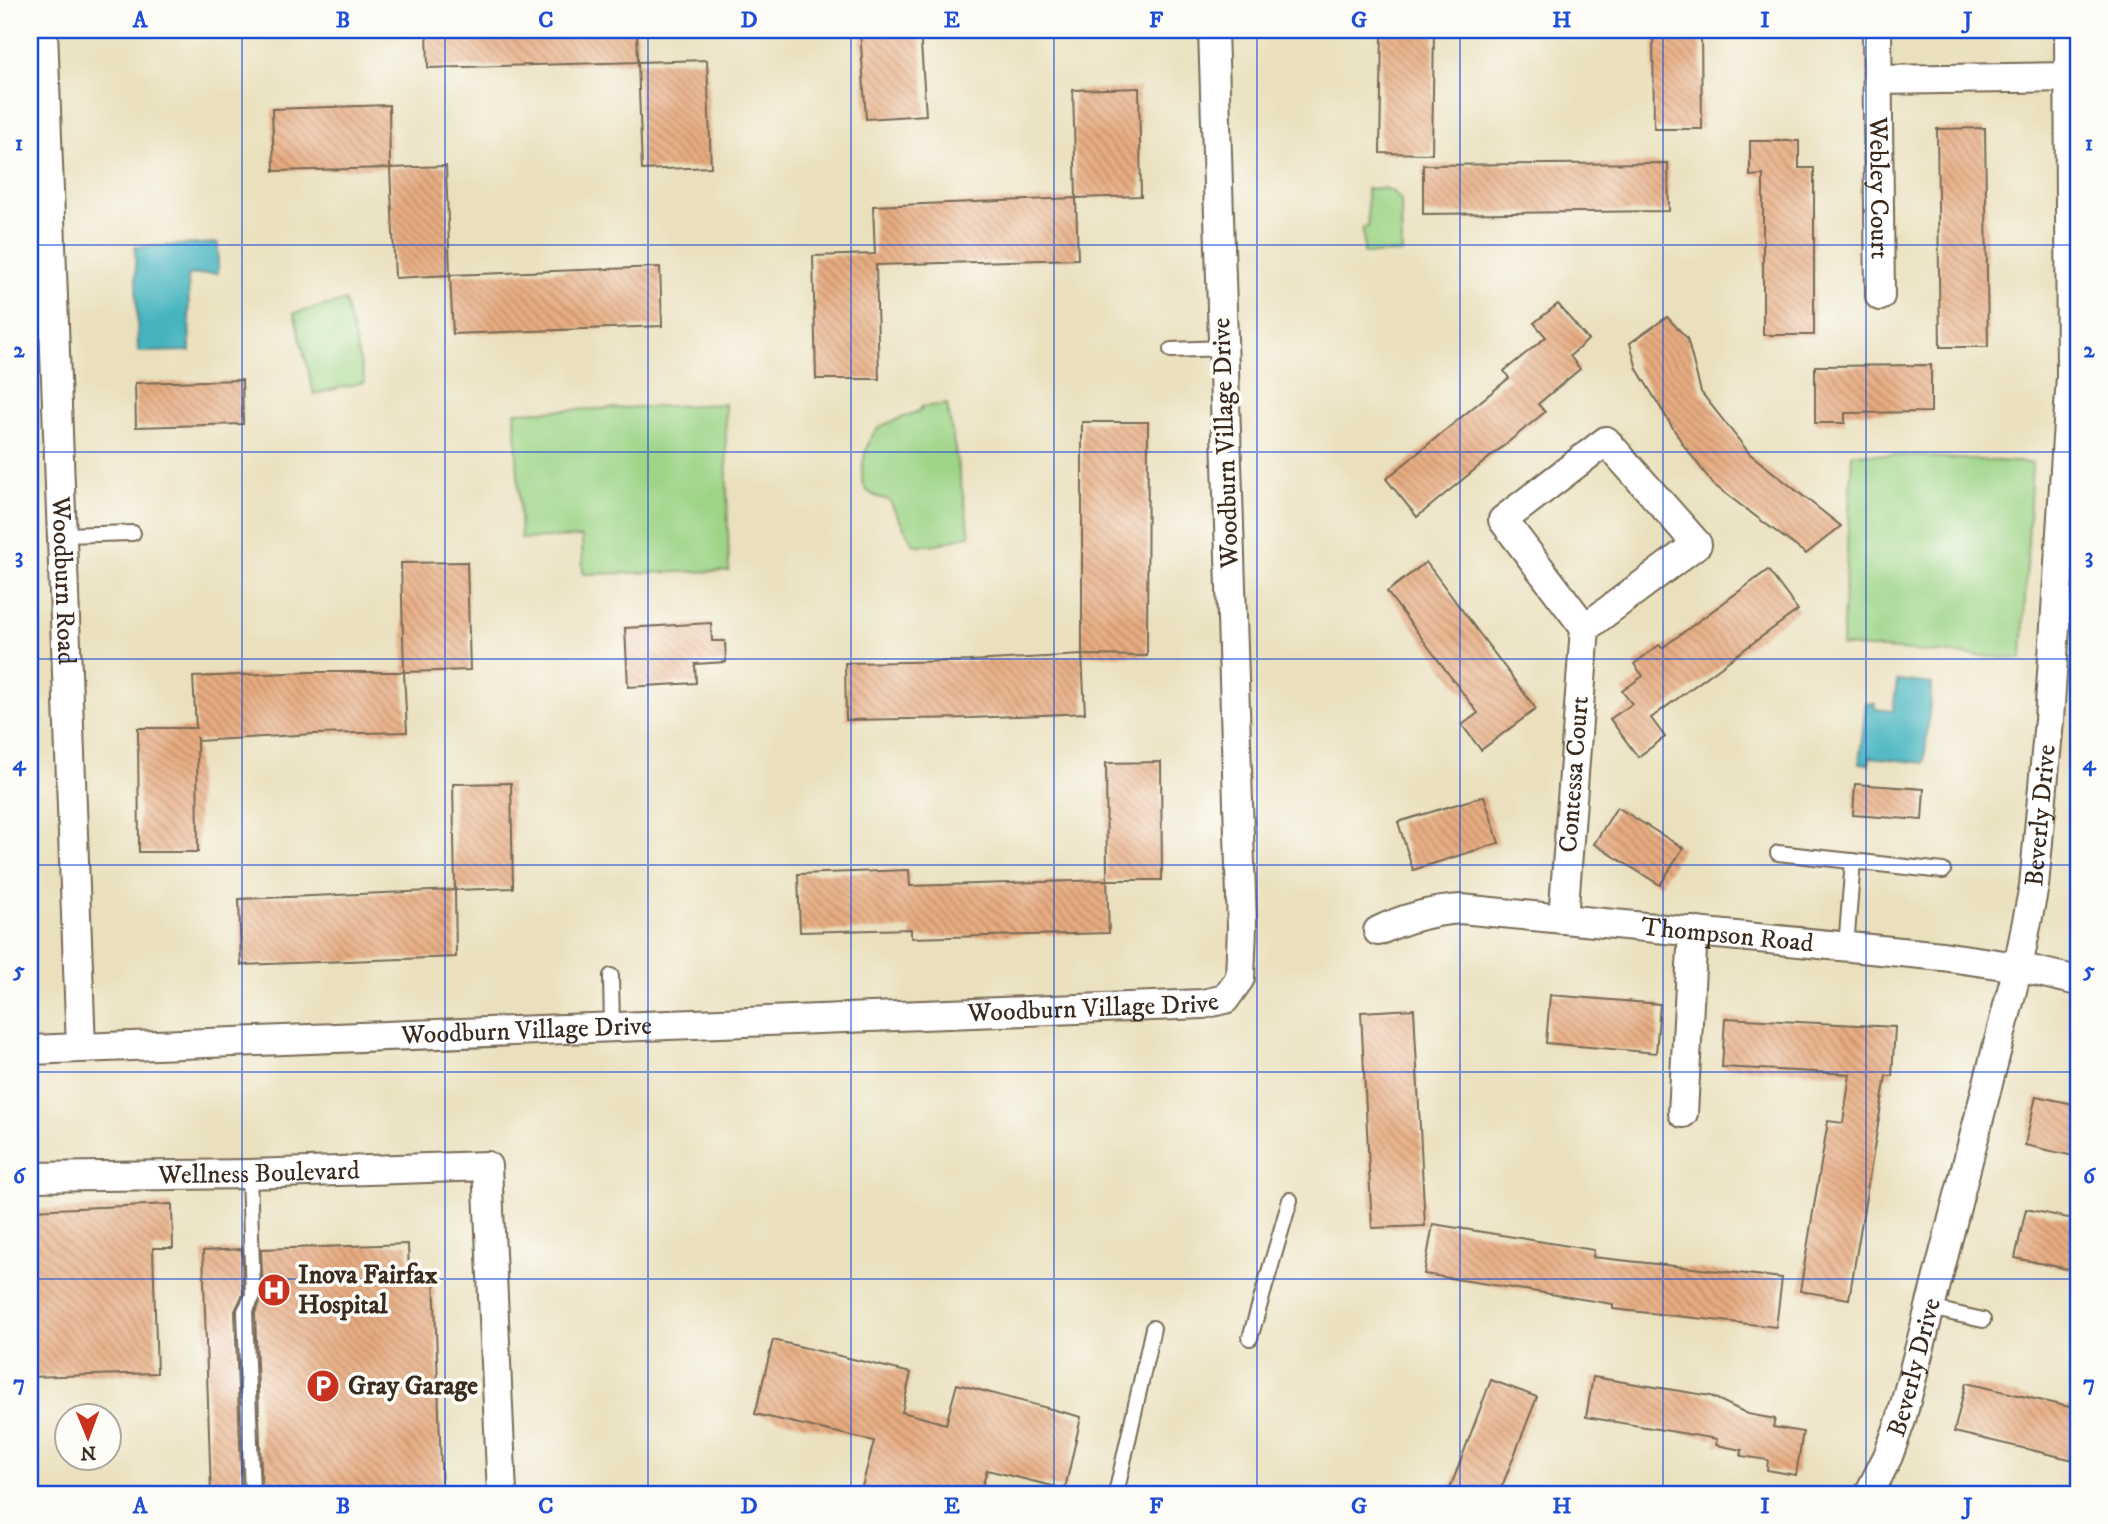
<svg xmlns="http://www.w3.org/2000/svg" width="2108" height="1524" font-family="'IM FELL DW Pica',serif">
	<style>
		.park { fill: #9dd486; stroke: #6c7f52; stroke-width: 2 }
		.water { fill: #45b4bf; stroke: #406f6e; stroke-width: 2 }
		.building { fill: url(#building-back-hatch) }
		.lines { fill: none; stroke-linecap: round; stroke-linejoin: round }
		.service-casing { stroke: #786a56; stroke-width: 18 }
		.minor-casing { stroke: #786a56; stroke-width: 32 }
		.service { stroke: #fff; stroke-width: 14 }
		.minor { stroke: #fff; stroke-width: 28 }
		.grid { fill: none; stroke: #1d4ed8; stroke-width: 2; stroke-opacity: 0.55 }
		.labels { text-anchor: middle; dominant-baseline: central; stroke-width: 7; stroke-linejoin: round; paint-order: stroke }
		.street-label { font-size: 26px; fill: #3b2a1e; stroke: #fdfcf7 }
		.poi-label { font-size: 26px; font-weight: bold; fill: #3b2a1e; stroke: #fdfcf7; text-anchor: start }
		.neatline { fill: none; stroke: #1d4ed8; stroke-width: 2.5 }
		.grid-label { font-size: 23px; text-anchor: middle; font-weight: bold; fill: #1d4ed8 }
	</style>
	<defs>
		<pattern id="building-back-hatch" width="6" height="6" patternUnits="userSpaceOnUse" patternTransform="scale(1.75)"><rect width="6" height="6" fill="#e7ac81"/><path d="M-1 5l2 2M0 0l6 6M5-1l2 2" fill="none" stroke="#bc8c69"/></pattern>
	</defs>
	<rect width="100%" height="100%" fill="#fdfcf7"/>
	<filter id="ink" filterUnits="userSpaceOnUse"><feTurbulence type="fractalNoise" baseFrequency=".0143" numOctaves="2"/><feDisplacementMap in="SourceGraphic" scale="14" xChannelSelector="R" yChannelSelector="G"/><feConvolveMatrix kernelMatrix="1 2 1 2 8 2 1 2 1" color-interpolation-filters="sRGB"/></filter>
	<filter id="wash" filterUnits="userSpaceOnUse"><feTurbulence type="fractalNoise" baseFrequency=".00686" numOctaves="4" result="noise"/><feDisplacementMap in="SourceGraphic" scale="28" xChannelSelector="R" yChannelSelector="G"/><feGaussianBlur stdDeviation="1.57" result="paint"/><feColorMatrix in="noise" values="0 0 0 0 0 0 0 0 0 0 0 0 0 0 0 0 0 1.4 0 .05"/><feComposite in="paint" operator="in"/></filter>
	<g filter="url(#wash)">
		<rect width="100%" height="100%" fill="#eae0bd"/>
		<g class="park">
			<path d="M1384,188L1393,192L1401,200L1402,253L1364,254L1363,227H1368L1367,189Z"/>
			<path d="M345,301L365,382L314,394L294,313Z"/>
			<path d="M725,404L729,571L583,574L582,537L521,539L515,412Z"/>
			<path d="M947,404L970,535C953,539 931,549 913,544L889,500C881,498 870,496 865,488C857,473 867,436 880,427C892,420 908,416 921,410V407Z"/>
			<path d="M1852,453L2032,463L2022,659L1842,646Z"/>
		</g>
		<g class="water">
			<path d="M218,243V273L188,275L190,351L138,352L135,247Z"/>
			<path d="M1897,680L1932,684L1924,763L1870,757L1869,764L1859,763L1866,703L1875,704V709L1893,711Z"/>
		</g>
		<g id="blocks">
			<g class="building">
				<path d="M427,30H637L638,62L428,68Z"/>
				<path d="M860,30H920L926,115L866,119Z"/>
				<path d="M1382,30H1434L1432,154L1380,153Z"/>
				<path d="M1653,30H1701L1702,129H1654Z"/>
				<path d="M707,60L711,167L642,170L638,62Z"/>
				<path d="M1139,88L1141,196L1076,198L1073,90Z"/>
				<path d="M389,105L390,168L274,171L272,109Z"/>
				<path d="M1985,128L1988,347H1940L1937,129Z"/>
				<path d="M1750,141H1799V168H1814V335H1763V175L1750,176Z"/>
				<path d="M1668,163L1669,211L1423,214V165Z"/>
				<path d="M446,166L450,275L395,278L390,168Z"/>
				<path d="M1076,198L1078,259L876,265L879,379H816L813,256L875,254L873,206Z"/>
				<path d="M660,267L662,326L453,334L450,275Z"/>
				<path d="M1558,304L1588,340L1570,356L1580,369L1538,404L1545,412L1417,517L1386,479L1509,378L1504,371L1546,337L1534,323Z"/>
				<path d="M1667,317L1687,338L1701,392L1750,454L1841,526L1806,554L1714,485L1684,446L1637,369L1630,343Z"/>
				<path d="M1931,365V412L1845,413V423H1815V366Z"/>
				<path d="M242,380L243,424L136,427L135,383Z"/>
				<path d="M1082,422H1148L1147,656L1082,655Z"/>
				<path d="M467,562L470,670L404,672L401,563Z"/>
				<path d="M1426,562L1536,709L1481,750L1462,725L1478,713L1387,592Z"/>
				<path d="M1768,570L1798,610L1651,718L1665,737L1638,757L1610,719L1632,704L1622,691L1643,676L1634,664L1659,645L1662,648Z"/>
				<path d="M711,623L712,641H725L726,662L695,664L696,683L628,687L625,628Z"/>
				<path d="M1082,655L1085,713L971,718L846,720L845,663L969,661Z"/>
				<path d="M313,672H404L407,732L314,734L197,741V737L198,852H139L138,728H196L193,677Z"/>
				<path d="M1161,762L1162,880H1107L1106,763Z"/>
				<path d="M511,783L513,888L455,890L453,784Z"/>
				<path d="M1855,784L1924,789L1922,820L1853,815Z"/>
				<path d="M1484,796L1499,843L1413,870L1398,822Z"/>
				<path d="M1617,807L1683,848L1660,885L1594,844Z"/>
				<path d="M909,870L910,886L1107,880L1109,933L911,938V929L800,932L798,874Z"/>
				<path d="M455,890L456,957L241,965L239,899Z"/>
				<path d="M1550,995L1660,1004L1656,1053L1546,1043Z"/>
				<path d="M1414,1009L1425,1226L1372,1228L1361,1012Z"/>
				<path d="M1725,1018L1895,1027L1892,1076H1886L1849,1299L1800,1291L1828,1121L1843,1123L1850,1074L1722,1067Z"/>
				<path d="M2036,1096L2078,1105V1157L2025,1145Z"/>
				<path d="M172,1204L173,1248H153L157,1373L30,1377V1210Z"/>
				<path d="M2026,1209L2078,1220V1271L2015,1258Z"/>
				<path d="M1433,1224L1594,1250L1593,1257L1782,1278L1776,1327L1613,1309V1304L1424,1274Z"/>
				<path d="M408,1244L409,1277L434,1276L442,1494H262L255,1313L263,1296L261,1249Z"/>
				<path d="M242,1249L243,1294L235,1311L242,1494H211L203,1251Z"/>
				<path d="M773,1340L911,1373L902,1412L946,1424L957,1384L1081,1417L1065,1489L987,1470L980,1494H860L874,1441L755,1414Z"/>
				<path d="M1593,1377L1711,1396L1748,1414L1775,1419L1773,1427L1803,1432L1796,1475L1767,1470L1768,1460L1741,1456L1742,1450L1716,1445L1717,1439L1586,1417Z"/>
				<path d="M1491,1380L1537,1397L1499,1494H1448Z"/>
				<path d="M1966,1383L2078,1409V1461L1954,1432Z"/>
			</g>
		</g>
	</g>
	<g filter="url(#ink)">
		<use href="#blocks" fill-opacity="0" stroke="#786a56" stroke-width="2"/>
		<g class="lines">
			<defs>
				<g id="service">
					<path d="M1171,350L1223,348"/>
					<path d="M62,535L133,533"/>
					<path d="M1778,853L1943,871"/>
					<path d="M1846,947L1853,861"/>
					<path d="M611,976L612,1027"/>
					<path d="M249,1174L253,1296L245,1311L252,1494"/>
					<path d="M1930,1308L1983,1320"/>
					<path d="M1250,1338L1290,1200"/>
					<path d="M1116,1494L1153,1328"/>
				</g>
				<g id="minor">
					<path id="s1" d="M43,30L81,1048"/>
					<path id="s2" d="M1877,30L1880,296"/>
					<path d="M1878,80L2069,77"/>
					<path id="s3" d="M1563,919L1585,628L1697,544L1606,441L1503,520L1585,628"/>
					<path id="s4" d="M1378,931C1405,918 1431,911 1461,909L1942,956L2018,967L2078,981"/>
					<path id="s5" d="M30,1050L1203,1004L1225,999L1240,978L1242,927L1213,30"/>
					<path d="M1683,1113L1693,931"/>
					<path id="s6" d="M30,1177L249,1174L487,1166L502,1494"/>
					<path id="s7" d="M1869,1494L1888,1456L1901,1420L2018,967L2034,886L2049,720L2071,376L2069,30"/>
				</g>
			</defs>
			<use href="#service" class="service-casing"/>
			<use href="#minor" class="minor-casing"/>
			<use href="#service" class="service"/>
			<use href="#minor" class="minor"/>
		</g>
	</g>
	<path class="grid" d="M242,30V1494M445,30V1494M648,30V1494M851,30V1494M1054,30V1494M1257,30V1494M1460,30V1494M1663,30V1494M1866,30V1494M30,245H2078M30,452H2078M30,659H2078M30,865H2078M30,1072H2078M30,1279H2078"/>
	<defs>
		<symbol id="hospital-disc" viewBox="-11 -11 22 22"><circle r="9.5" fill="#c8321e" stroke="#fdfcf7"/><path d="M-5-5h3v3.5h4V-5h3V5h-3V1.5h-4V5h-3Z" fill="#fff"/></symbol>
		<symbol id="parking-disc" viewBox="-11 -11 22 22"><circle r="9.5" fill="#c8321e" stroke="#fdfcf7"/><path d="M-3.5-5.5H1a3.5 3.5 0 0 1 0 7H-1V5.5H-3.5ZM-1-3.4V-.6H.8a1.4 1.4 0 0 0 0-2.8Z" fill="#fff"/></symbol>
	</defs>
	<g fill-rule="evenodd">
		<use href="#hospital-disc" x="255" y="1271" width="38" height="38"/>
		<use href="#parking-disc" x="304" y="1367" width="38" height="38"/>
	</g>
	<g class="labels">
		<g class="street-label">
			<text stroke="none"><textPath href="#s2" startOffset="158">Webley Court</textPath></text>
			<text transform="translate(1226 443) rotate(-92)">Woodburn Village Drive</text>
			<text stroke="none"><textPath href="#s1" startOffset="551">Woodburn Road</textPath></text>
			<text stroke="none"><textPath href="#s3" startOffset="145">Contessa Court</textPath></text>
			<text stroke="none"><textPath href="#s7" startOffset="702">Beverly Drive</textPath></text>
			<text stroke="none"><textPath href="#s4" startOffset="354">Thompson Road</textPath></text>
			<text stroke="none"><textPath href="#s5" startOffset="1064">Woodburn Village Drive</textPath></text>
			<text stroke="none"><textPath href="#s5" startOffset="497">Woodburn Village Drive</textPath></text>
			<text stroke="none"><textPath href="#s6" startOffset="229">Wellness Boulevard</textPath></text>
			<text stroke="none"><textPath href="#s7" startOffset="135">Beverly Drive</textPath></text>
		</g>
		<g class="poi-label">
			<text x="298" y="1275">Inova Fairfax<tspan x="298" dy="30">Hospital</tspan></text>
			<text x="348" y="1386">Gray Garage</text>
		</g>
	</g>
	<rect width="2108" height="1524" fill="none" stroke="#fdfcf7" stroke-width="77"/>
	<g transform="translate(88 1437) rotate(179)"><circle r="33" fill="#fdfcf7" stroke="#afa8a0" stroke-width="2"/>
	<path d="M0-5L12 26L0 18L-12 26Z" fill="#c8321e"/>
	<text y="-10" font-size="19" font-weight="bold" text-anchor="middle" fill="#3b2a1e">N</text>
	</g>
	<rect x="38" y="38" width="2032" height="1448" class="neatline"/>
	<g class="grid-label">
		<text x="140" y="27">A</text>
		<text x="343" y="27">B</text>
		<text x="546" y="27">C</text>
		<text x="749" y="27">D</text>
		<text x="952" y="27">E</text>
		<text x="1156" y="27">F</text>
		<text x="1359" y="27">G</text>
		<text x="1562" y="27">H</text>
		<text x="1765" y="27">I</text>
		<text x="1968" y="27">J</text>
		<text x="19" y="150">1</text>
		<text x="2089" y="150">1</text>
		<text x="19" y="357">2</text>
		<text x="2089" y="357">2</text>
		<text x="19" y="563">3</text>
		<text x="2089" y="563">3</text>
		<text x="19" y="770">4</text>
		<text x="2089" y="770">4</text>
		<text x="19" y="977">5</text>
		<text x="2089" y="977">5</text>
		<text x="19" y="1183">6</text>
		<text x="2089" y="1183">6</text>
		<text x="19" y="1390">7</text>
		<text x="2089" y="1390">7</text>
		<text x="140" y="1513">A</text>
		<text x="343" y="1513">B</text>
		<text x="546" y="1513">C</text>
		<text x="749" y="1513">D</text>
		<text x="952" y="1513">E</text>
		<text x="1156" y="1513">F</text>
		<text x="1359" y="1513">G</text>
		<text x="1562" y="1513">H</text>
		<text x="1765" y="1513">I</text>
		<text x="1968" y="1513">J</text>
	</g>
</svg>
